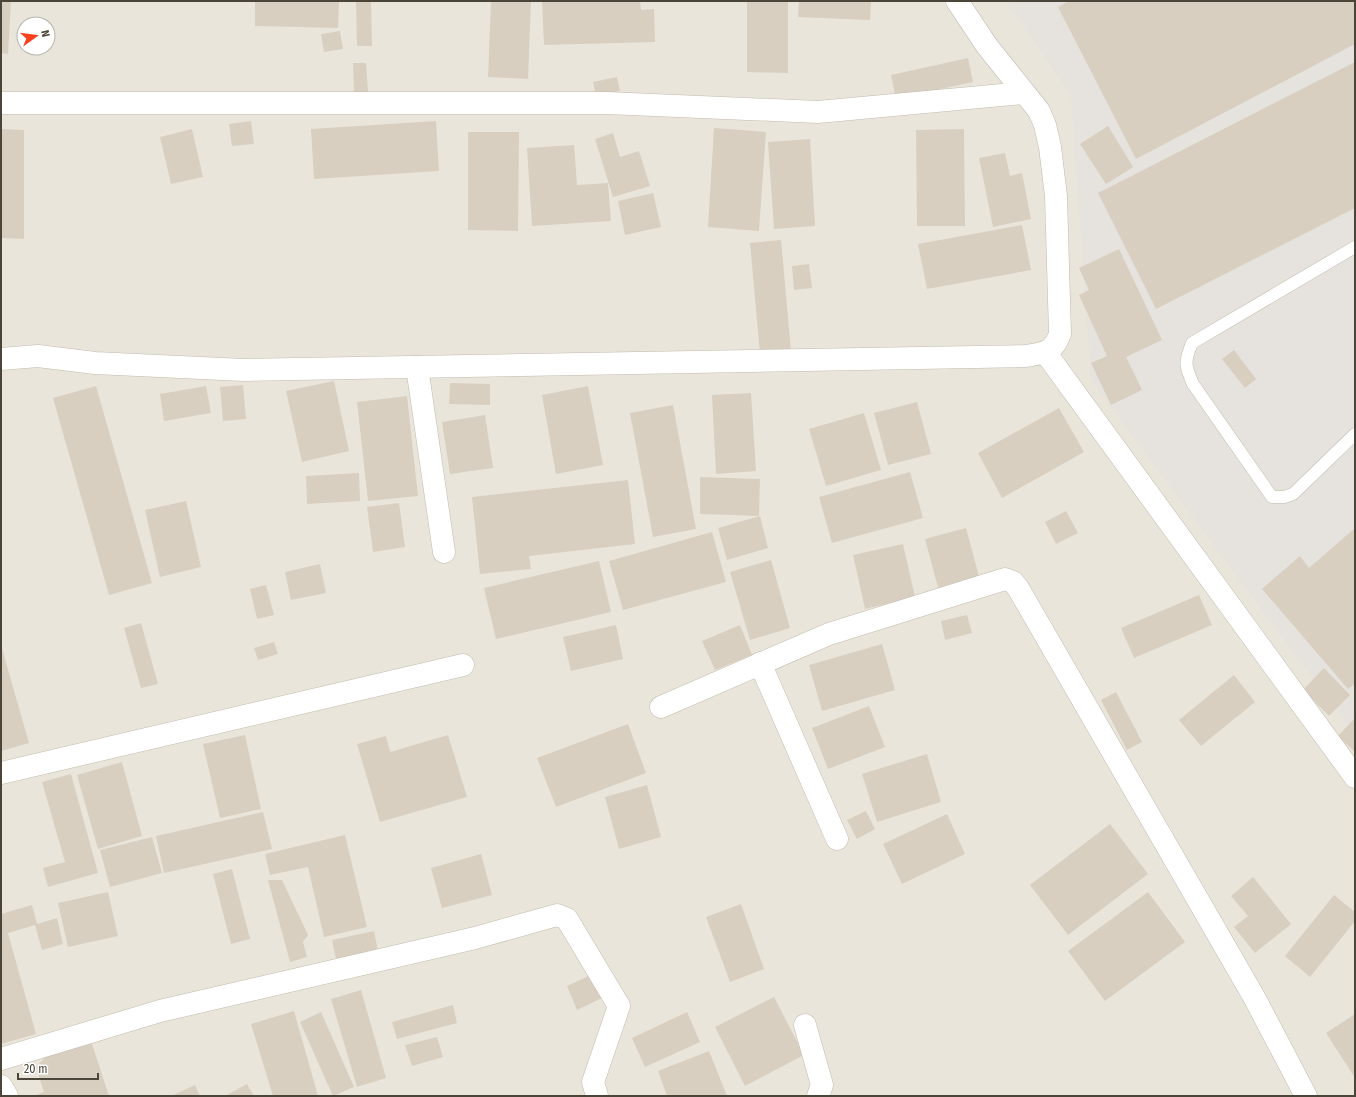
<svg xmlns="http://www.w3.org/2000/svg" width="1356" height="1097" font-family="'Fira Sans Condensed',sans-serif">
	<style>
		.residential { fill: #eae5da; fill-rule: evenodd }
		.industrial { fill: #e6e2dd }
		.building { fill: #d8cfc1 }
		.lines { fill: none; stroke-linecap: round; stroke-linejoin: round }
		.service-casing { stroke: #c2bbae; stroke-width: 13 }
		.minor-casing { stroke: #c2bbae; stroke-width: 23 }
		.service { stroke: #fff; stroke-width: 12 }
		.minor { stroke: #fff; stroke-width: 22 }
	</style>
	<rect width="100%" height="100%" fill="#f6f3ec"/>
	<path class="residential" d="M1,1H1355V1096H1ZM24,24H48V48H24Z"/>
	<path class="industrial" d="M1006,1H1355V735L1091,380L1071,95Z"/>
	<g class="building">
		<path d="M1,1H11L8,54L1,53Z"/>
		<path d="M255,1H339L338,28L255,26Z"/>
		<path d="M356,1H371L372,46H357Z"/>
		<path d="M491,1H531L528,79L488,77Z"/>
		<path d="M542,1H640L641,10L654,9L655,42L544,45Z"/>
		<path d="M747,1H788V73L747,72Z"/>
		<path d="M799,1H871L870,20L798,17Z"/>
		<path d="M1069,1H1355V44L1136,159L1058,7Z"/>
		<path d="M340,31L343,49L324,52L321,34Z"/>
		<path d="M968,58L973,82L896,99L891,75Z"/>
		<path d="M1355,62V208L1156,309L1098,193Z"/>
		<path d="M353,63H366L368,92L354,93Z"/>
		<path d="M617,77L620,91L596,96L593,82Z"/>
		<path d="M251,121L254,144L232,146L229,124Z"/>
		<path d="M436,121L439,171L314,179L311,129Z"/>
		<path d="M1108,126L1133,167L1106,184L1080,144Z"/>
		<path d="M714,128L766,132L759,231L708,227Z"/>
		<path d="M1,129L24,130V239L1,238Z"/>
		<path d="M192,129L203,177L171,184L160,137Z"/>
		<path d="M964,129L965,226H917L916,130Z"/>
		<path d="M468,132H519L518,231L468,230Z"/>
		<path d="M613,133L620,157L639,151L650,186L613,197L595,139Z"/>
		<path d="M810,139L815,226L774,229L768,142Z"/>
		<path d="M574,145L577,185L608,183L611,221L532,226L527,148Z"/>
		<path d="M1005,153L1010,176L1022,173L1031,219L993,227L979,158Z"/>
		<path d="M653,193L661,227L625,235L618,201Z"/>
		<path d="M1022,225L1031,270L927,289L918,244Z"/>
		<path d="M781,240L791,351L760,354L750,243Z"/>
		<path d="M1119,249L1162,340L1126,357L1142,390L1111,405L1091,363L1107,356L1079,295L1089,290L1079,268Z"/>
		<path d="M809,264L812,288L794,290L792,266Z"/>
		<path d="M1234,350L1256,379L1245,388L1222,359Z"/>
		<path d="M334,381L349,451L302,462L286,391Z"/>
		<path d="M450,383L490,384V405L449,404Z"/>
		<path d="M243,385L246,419L223,421L220,387Z"/>
		<path d="M96,386L152,583L109,595L53,398Z"/>
		<path d="M206,386L211,413L164,421L160,394Z"/>
		<path d="M588,386L603,465L556,474L542,395Z"/>
		<path d="M751,393L756,471L716,474L712,395Z"/>
		<path d="M407,396L418,496L368,501L357,402Z"/>
		<path d="M917,402L931,454L888,465L874,413Z"/>
		<path d="M673,405L696,529L653,537L630,413Z"/>
		<path d="M1059,408L1084,452L1002,498L978,453Z"/>
		<path d="M864,413L881,470L826,486L809,429Z"/>
		<path d="M485,415L493,468L450,474L442,422Z"/>
		<path d="M910,472L923,518L832,543L819,497Z"/>
		<path d="M359,473L360,501L307,504L306,476Z"/>
		<path d="M700,477L760,479L759,516L700,514Z"/>
		<path d="M628,480L635,544L529,556L531,569L480,574L472,497Z"/>
		<path d="M186,501L201,567L160,577L145,510Z"/>
		<path d="M399,503L405,547L373,552L367,507Z"/>
		<path d="M1066,511L1078,533L1056,544L1045,522Z"/>
		<path d="M760,516L768,548L727,560L718,528Z"/>
		<path d="M966,528L980,580L939,591L925,539Z"/>
		<path d="M1355,528V684L1348,689L1262,589L1300,556L1309,568Z"/>
		<path d="M712,532L726,582L623,610L609,561Z"/>
		<path d="M903,544L915,597L865,609L853,555Z"/>
		<path d="M771,560L790,628L750,640L730,572Z"/>
		<path d="M599,561L611,612L496,639L484,588Z"/>
		<path d="M320,564L326,593L291,600L285,572Z"/>
		<path d="M266,585L274,615L257,619L250,589Z"/>
		<path d="M1199,595L1212,625L1134,658L1121,628Z"/>
		<path d="M967,615L972,633L945,640L941,621Z"/>
		<path d="M141,623L158,684L141,688L124,628Z"/>
		<path d="M616,625L623,659L571,671L563,637Z"/>
		<path d="M740,625L752,655L715,670L702,641Z"/>
		<path d="M274,642L278,654L258,660L254,648Z"/>
		<path d="M882,644L895,690L822,711L809,665Z"/>
		<path d="M1,645L29,743L1,751Z"/>
		<path d="M1324,668L1350,695L1329,716L1303,690Z"/>
		<path d="M1234,675L1255,702L1201,746L1179,720Z"/>
		<path d="M1116,692L1142,742L1127,750L1101,700Z"/>
		<path d="M869,706L885,747L828,769L812,728Z"/>
		<path d="M1355,718V752L1338,736Z"/>
		<path d="M628,724L646,773L556,807L537,758Z"/>
		<path d="M245,735L261,809L220,818L203,744Z"/>
		<path d="M448,735L467,797L380,822L357,744L386,736L390,752Z"/>
		<path d="M927,754L941,802L877,822L862,774Z"/>
		<path d="M122,762L142,836L98,849L77,775Z"/>
		<path d="M71,774L98,873L48,887L43,868L65,862L42,782Z"/>
		<path d="M647,785L661,837L619,849L605,797Z"/>
		<path d="M866,811L875,829L857,839L847,820Z"/>
		<path d="M263,812L272,849L164,873L156,836Z"/>
		<path d="M947,814L965,854L902,884L883,844Z"/>
		<path d="M1110,824L1148,874L1068,935L1030,885Z"/>
		<path d="M345,835L367,927L324,937L308,867L270,875L265,854Z"/>
		<path d="M152,837L162,873L110,887L100,850Z"/>
		<path d="M481,854L492,895L442,908L431,868Z"/>
		<path d="M232,869L250,939L231,944L213,874Z"/>
		<path d="M1253,877L1291,924L1255,953L1234,927L1248,916L1231,896Z"/>
		<path d="M268,880H282L308,935L303,942L307,957L290,962Z"/>
		<path d="M108,892L118,936L68,947L58,903Z"/>
		<path d="M1148,892L1185,942L1105,1001L1068,951Z"/>
		<path d="M1334,895L1355,912V921L1310,977L1285,956Z"/>
		<path d="M741,904L764,969L730,982L706,917Z"/>
		<path d="M32,905L37,924L57,918L63,944L42,950L35,925L8,933L36,1034L1,1044V914Z"/>
		<path d="M374,931L378,951L336,959L332,940Z"/>
		<path d="M593,974L604,997L577,1010L567,986Z"/>
		<path d="M361,990L386,1078L357,1087L331,999Z"/>
		<path d="M774,997L804,1055L745,1086L715,1027Z"/>
		<path d="M453,1005L457,1023L397,1039L392,1022Z"/>
		<path d="M294,1011L318,1096H273L251,1024Z"/>
		<path d="M321,1012L354,1087L333,1096L300,1022Z"/>
		<path d="M687,1012L700,1042L645,1067L632,1038Z"/>
		<path d="M1355,1014V1078L1326,1033Z"/>
		<path d="M437,1037L443,1057L412,1066L405,1045Z"/>
		<path d="M90,1038L109,1096H33L44,1092L36,1067L51,1051Z"/>
		<path d="M709,1051L727,1096H667L658,1071Z"/>
		<path d="M247,1084L254,1096H225Z"/>
		<path d="M195,1085L200,1096H171Z"/>
	</g>
	<g class="lines">
		<defs>
			<path id="service" d="M1355,247L1192,343C1184,362 1185,366 1193,384L1272,497H1284L1293,494L1355,434"/>
			<g id="minor">
				<path d="M1,103H607L818,112L1024,93"/>
				<path d="M1045,352L1355,777"/>
				<path d="M1,359L38,356L95,363L244,370L1026,356C1044,353 1053,353 1060,334L1056,196L1050,147L1045,125L1039,111L987,46L957,1"/>
				<path d="M417,367L444,552"/>
				<path d="M760,663L837,839"/>
				<path d="M661,707L829,634L1005,579L1013,582L1018,588L1254,997L1306,1096"/>
				<path d="M1,773L463,665"/>
				<path d="M805,1025L822,1085L818,1096"/>
				<path d="M1,1059L160,1011L475,938L557,915L567,919L619,1006L593,1082L597,1096"/>
				<path d="M1,1086L7,1096"/>
			</g>
		</defs>
		<use href="#service" class="service-casing"/>
		<use href="#minor" class="minor-casing"/>
		<use href="#service" class="service"/>
		<use href="#minor" class="minor"/>
	</g>
	<rect width="1356" height="1097" fill="none" stroke="#4b4439" stroke-width="4"/>
	<g transform="translate(36 36) rotate(76)"><circle r="19" fill="#ffffff" stroke="#b7b4b0"/>
	<path d="M0-3L7 15L0 10L-7 15Z" fill="#fc3f1d"/>
	<text y="-6" font-size="11" font-weight="bold" text-anchor="middle" fill="#4b4439">N</text>
	</g>
	<path d="M18 1073v6h80v-6" fill="none" stroke="#4b4439" stroke-width="2"/>
	<text x="24" y="1073" font-size="12" fill="#4b4439" stroke="#ffffff" stroke-width="3" paint-order="stroke">20 m</text>
</svg>
